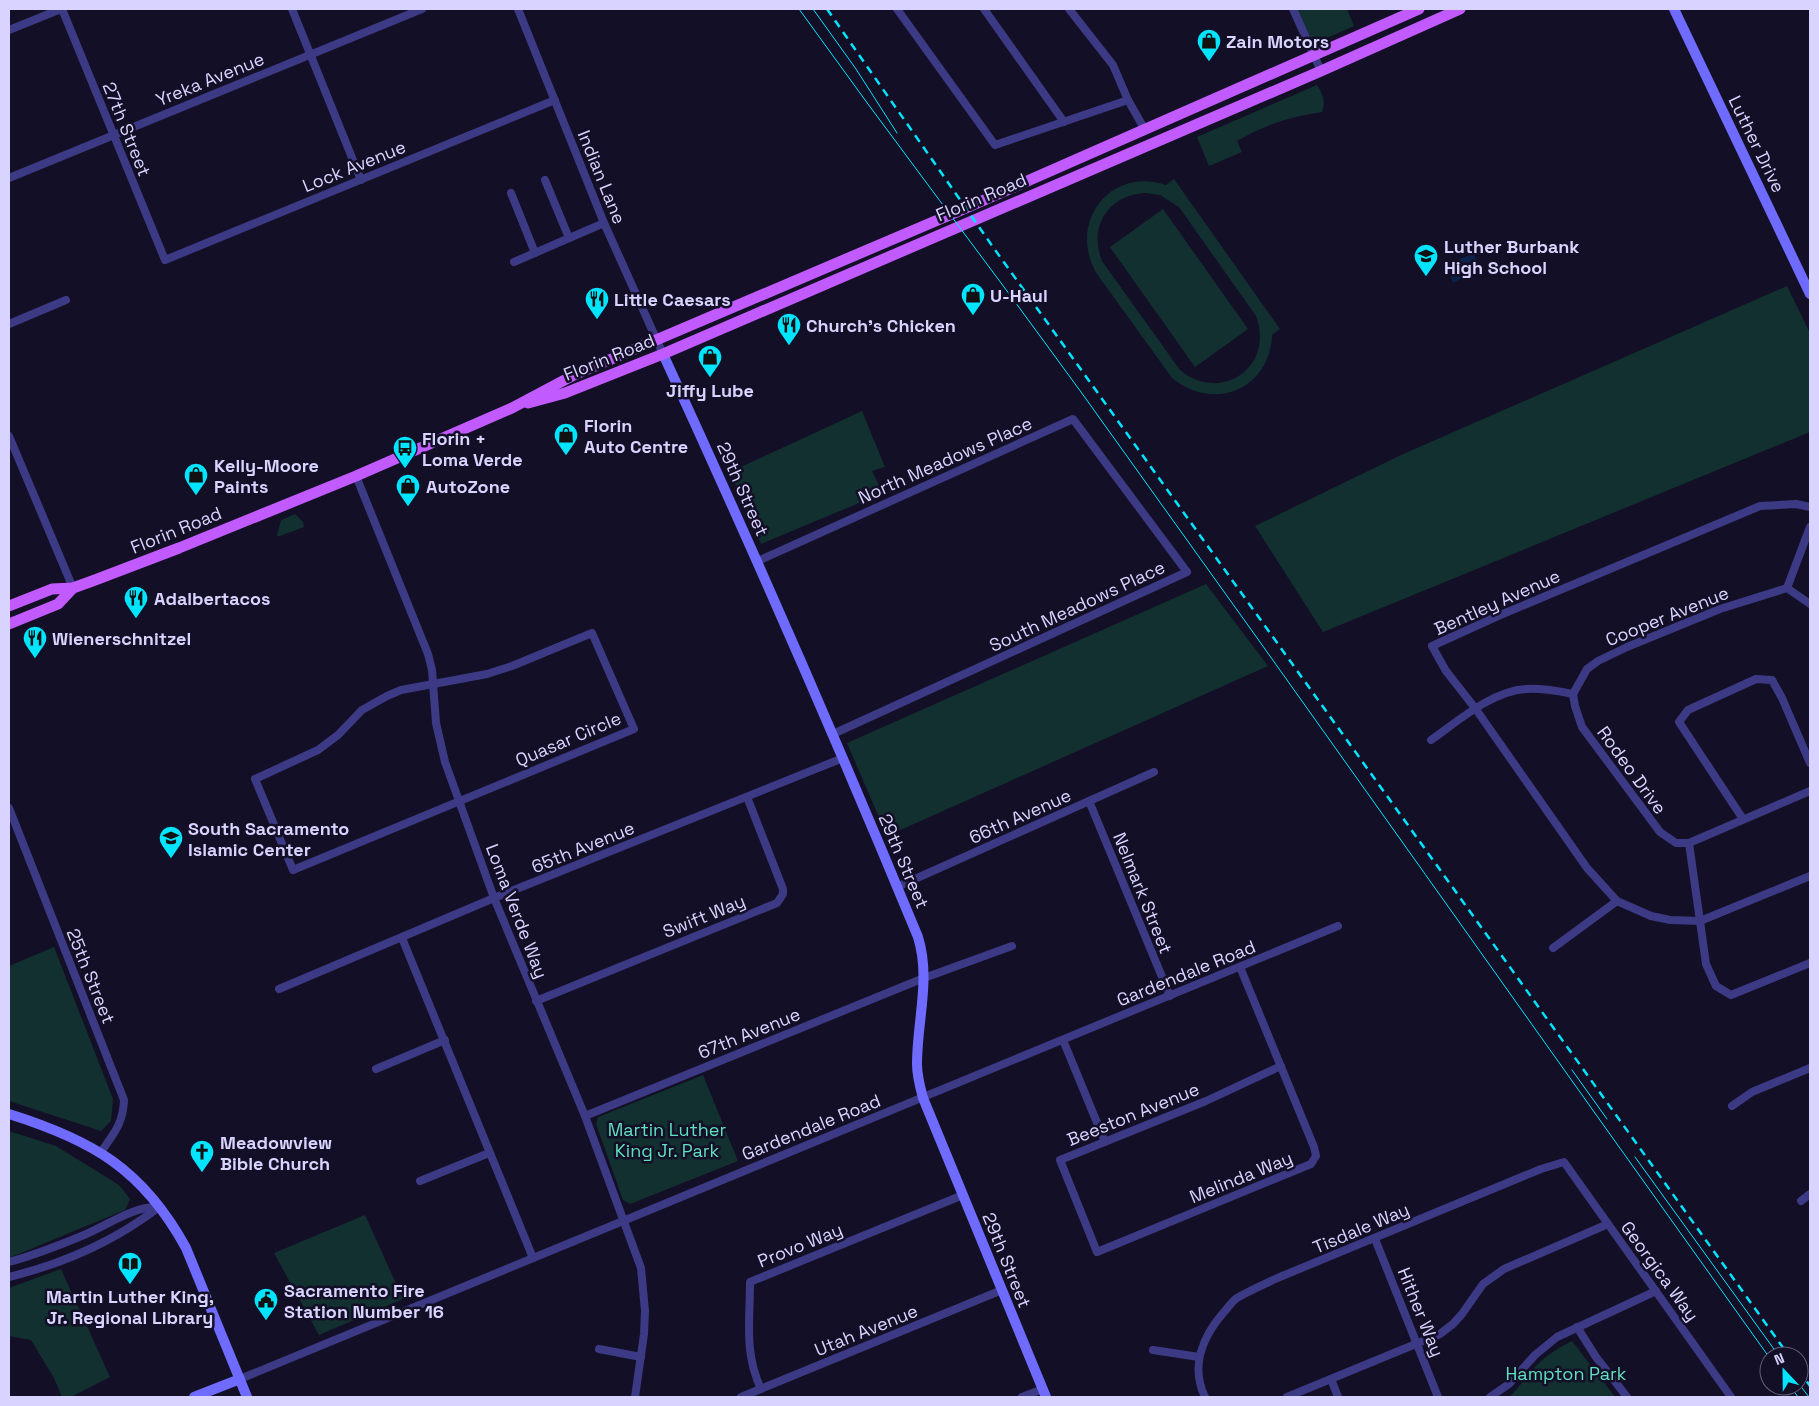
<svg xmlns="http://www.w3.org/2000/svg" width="1819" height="1406" font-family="'Space Grotesk',sans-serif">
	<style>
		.green { fill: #12302f; fill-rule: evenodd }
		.water { fill: #0c2248 }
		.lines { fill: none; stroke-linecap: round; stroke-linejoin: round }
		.street { stroke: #3d3a85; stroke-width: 8 }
		.secondary { stroke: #6f6bff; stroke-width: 10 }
		.primary { stroke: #c25bff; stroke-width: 11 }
		.tram { stroke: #00e5ff; stroke-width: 1 }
		.rail { stroke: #00e5ff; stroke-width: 2.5; stroke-dasharray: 8 6; stroke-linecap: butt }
		.labels { text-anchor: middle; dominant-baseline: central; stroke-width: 5; stroke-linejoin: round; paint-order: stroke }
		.poi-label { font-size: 18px; font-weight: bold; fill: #d9d4ff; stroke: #130f26; text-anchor: start }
		.street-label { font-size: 18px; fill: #d9d4ff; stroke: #130f26 }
		.park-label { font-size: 18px; fill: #5fe0c0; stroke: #130f26 }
	</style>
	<rect width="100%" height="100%" fill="#130f26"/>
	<g class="green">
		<path d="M1296,9H1347L1354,26L1313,44L1307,36Z"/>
		<path d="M1317,85C1323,95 1326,101 1322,112C1290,117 1266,124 1237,141L1242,152L1209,166L1197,137Z"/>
		<path d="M1174,179L1280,329L1272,335C1270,390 1213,412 1172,378L1097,274C1067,224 1109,166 1166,185ZM1145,193L1160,195L1179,207L1256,316C1275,367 1221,404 1180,370L1102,261C1088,226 1109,195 1145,193Z"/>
		<path d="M1163,209L1248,329L1195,367L1110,247Z"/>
		<path d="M1787,286L1810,333V432L1323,632L1255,526L1401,455Z"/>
		<path d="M862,411L885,467L872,471L883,493L761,544L730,472Z"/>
		<path d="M295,514L303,522L304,527L280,536H277L281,520Z"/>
		<path d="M1206,584L1268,666L887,836L847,743Z"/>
		<path d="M54,947L113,1099L111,1121L101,1131L9,1101V966Z"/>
		<path d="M703,1075L738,1161L630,1204L623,1200L596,1124L598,1117Z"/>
		<path d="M9,1131L56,1146L119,1185L130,1199L125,1210L9,1258Z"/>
		<path d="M365,1215L403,1299L319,1335L274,1253Z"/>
		<path d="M61,1269L110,1377L71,1397H62L54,1378L31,1340L9,1336V1288Z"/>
		<path d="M1572,1341L1615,1397H1509C1520,1387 1528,1374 1538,1364C1548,1354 1560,1347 1572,1341Z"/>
	</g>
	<path class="water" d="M1474,253L1480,270L1453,283L1446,265Z"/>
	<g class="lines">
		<g class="street">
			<path d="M62,9L165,260L555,100"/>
			<path d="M292,9L361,180"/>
			<path d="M518,9L604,223L663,354"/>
			<path d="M897,9L995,145L1128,100"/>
			<path d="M984,9L1064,122"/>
			<path d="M1069,9L1113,65L1128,100L1145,130"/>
			<path d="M1293,9L1321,71"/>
			<path d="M9,30L61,9"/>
			<path d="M9,178L422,9"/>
			<path d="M545,180L569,238"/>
			<path d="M511,193L535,253"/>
			<path d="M514,262L604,223"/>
			<path d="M9,324L66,300"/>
			<path d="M9,436L73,588"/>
			<path d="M356,476L428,654L432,670L436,723L445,762L494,898L585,1116L641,1268L645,1311L644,1334L635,1397"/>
			<path d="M1810,507L1796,504L1760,506L1498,616L1432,646L1446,671L1475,708L1587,868L1617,901L1651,916L1670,920L1700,921L1810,876"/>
			<path d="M758,561L1073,419L1187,572L833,734"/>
			<path d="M1787,588L1810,527"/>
			<path d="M1787,588L1810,604"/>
			<path d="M592,633L634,729L293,870L255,779L318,750L338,735L362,710L387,696L401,690L487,674L512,666Z"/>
			<path d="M1573,694L1575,706L1582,727L1660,832L1676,843H1689L1810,791"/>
			<path d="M1573,694L1587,669L1598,661L1627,647L1720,609L1787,588"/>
			<path d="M1431,740C1458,721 1492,691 1526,689C1542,688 1558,691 1573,694"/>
			<path d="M1089,801L1170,996"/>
			<path d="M9,808L124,1100C123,1124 114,1133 101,1152"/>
			<path d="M1743,819L1679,722L1688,710L1756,679L1772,680L1782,698L1810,763"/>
			<path d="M1689,843L1706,964L1716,986L1731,995L1810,963"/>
			<path d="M897,887L1154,772"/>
			<path d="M402,938L533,1258"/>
			<path d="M1553,948L1617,901"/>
			<path d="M1240,967L1314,1147L1316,1156L1311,1164L1097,1252L1060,1160L1206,1101L1281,1066"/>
			<path d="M279,989L494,898L843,758"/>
			<path d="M536,1001L777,903L783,894V889L747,797"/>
			<path d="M1063,1040L1105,1142"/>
			<path d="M376,1069L445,1040"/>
			<path d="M1732,1106L1752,1092L1810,1068"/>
			<path d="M585,1116L924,978L1012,946"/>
			<path d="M420,1181L489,1153"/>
			<path d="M1801,1201L1810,1194"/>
			<path d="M1375,1239L1438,1397"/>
			<path d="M9,1262C35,1255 60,1245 84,1235C108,1225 133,1206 159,1207"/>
			<path d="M9,1277C62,1264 115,1241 159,1207"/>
			<path d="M1577,1327L1596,1357L1627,1397"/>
			<path d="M599,1349L641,1357"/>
			<path d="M1153,1350L1199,1357"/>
			<path d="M240,1379L1338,926"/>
			<path d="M1331,1379L1338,1397"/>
			<path d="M761,1389C744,1353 750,1321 750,1282L963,1195"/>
			<path d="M741,1397L1002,1290"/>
			<path d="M1022,1397L1043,1389"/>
			<path d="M1205,1397C1190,1366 1203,1336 1224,1312C1228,1308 1232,1301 1237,1298C1249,1291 1263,1285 1275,1279L1541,1169L1564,1162L1731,1397"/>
			<path d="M1287,1397L1440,1334L1453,1324L1462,1314L1483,1284L1504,1269L1608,1224"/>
			<path d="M1490,1397L1509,1384L1535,1355L1557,1337L1656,1291"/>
		</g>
		<g class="secondary">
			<path d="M1674,9L1810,294"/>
			<path d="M663,354C752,547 837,741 918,937C931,979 917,1021 917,1064C917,1075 920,1087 923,1098L1046,1397"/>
			<path d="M9,1114C92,1140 143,1169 186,1248L247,1397"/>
			<path d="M194,1397L240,1379"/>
		</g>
		<g class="primary">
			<path d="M528,403L565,393L663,354L1321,71L1460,9"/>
			<path d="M9,606L52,589L73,588L95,580L179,548L356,476L512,408L574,375L966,208L1419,9"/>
			<path d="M9,624L58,604L73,588"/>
		</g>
		<g class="tram">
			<path d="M799,9C891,138 988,263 1081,392C1312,713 1539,1036 1769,1357"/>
			<path d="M813,9L856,69L897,133"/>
			<path d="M1572,1070L1607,1119"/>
			<path d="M1635,1157L1779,1356"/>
			<path d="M1799,1384L1809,1397"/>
			<path d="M1790,1386L1798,1397"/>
		</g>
		<g class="rail">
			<path d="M827,9L993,247L1789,1356"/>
			<path d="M1799,1370L1810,1386"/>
		</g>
	</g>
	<defs>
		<symbol id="shop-pin" viewBox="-11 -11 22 30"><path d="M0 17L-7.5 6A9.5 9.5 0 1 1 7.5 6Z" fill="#00e5ff" stroke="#130f26"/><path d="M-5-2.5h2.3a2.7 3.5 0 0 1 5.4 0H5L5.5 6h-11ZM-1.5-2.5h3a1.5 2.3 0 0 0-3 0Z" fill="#111"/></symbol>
		<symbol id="school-pin" viewBox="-11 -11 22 30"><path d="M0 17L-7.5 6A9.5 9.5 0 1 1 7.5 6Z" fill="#00e5ff" stroke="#130f26"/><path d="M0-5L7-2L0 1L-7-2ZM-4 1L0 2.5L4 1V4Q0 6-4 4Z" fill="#111"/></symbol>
		<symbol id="restaurant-pin" viewBox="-11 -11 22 30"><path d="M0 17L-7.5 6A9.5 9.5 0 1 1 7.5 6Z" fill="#00e5ff" stroke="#130f26"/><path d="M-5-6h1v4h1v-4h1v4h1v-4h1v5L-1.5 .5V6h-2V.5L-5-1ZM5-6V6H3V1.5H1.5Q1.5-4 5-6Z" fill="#111"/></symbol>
		<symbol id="bus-pin" viewBox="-11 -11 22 30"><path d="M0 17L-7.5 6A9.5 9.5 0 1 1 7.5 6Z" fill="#00e5ff" stroke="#130f26"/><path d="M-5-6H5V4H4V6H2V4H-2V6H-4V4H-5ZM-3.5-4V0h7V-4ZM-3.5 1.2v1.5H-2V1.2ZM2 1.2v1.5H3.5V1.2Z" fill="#111"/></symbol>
		<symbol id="church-pin" viewBox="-11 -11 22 30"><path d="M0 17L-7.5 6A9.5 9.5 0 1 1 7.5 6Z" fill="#00e5ff" stroke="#130f26"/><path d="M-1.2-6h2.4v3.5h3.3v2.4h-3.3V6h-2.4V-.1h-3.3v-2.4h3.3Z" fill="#111"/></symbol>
		<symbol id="library-pin" viewBox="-11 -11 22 30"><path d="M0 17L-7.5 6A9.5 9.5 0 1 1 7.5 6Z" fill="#00e5ff" stroke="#130f26"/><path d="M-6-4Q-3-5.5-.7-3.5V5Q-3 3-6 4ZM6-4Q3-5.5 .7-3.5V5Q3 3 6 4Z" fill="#111"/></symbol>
		<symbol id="civic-pin" viewBox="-11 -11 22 30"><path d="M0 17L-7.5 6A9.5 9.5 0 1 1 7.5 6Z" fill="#00e5ff" stroke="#130f26"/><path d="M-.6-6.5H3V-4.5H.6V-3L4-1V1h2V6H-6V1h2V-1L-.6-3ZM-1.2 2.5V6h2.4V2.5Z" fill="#111"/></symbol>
	</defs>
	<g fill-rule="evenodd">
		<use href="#shop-pin" x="1195" y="27" width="28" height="38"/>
		<use href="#school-pin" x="1412" y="242" width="28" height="38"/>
		<use href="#shop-pin" x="959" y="281" width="28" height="38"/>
		<use href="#restaurant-pin" x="583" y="285" width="28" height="38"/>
		<use href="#restaurant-pin" x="775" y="311" width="28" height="38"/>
		<use href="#shop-pin" x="696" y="343" width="28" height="38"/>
		<use href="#shop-pin" x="552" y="421" width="28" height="38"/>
		<use href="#bus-pin" x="391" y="434" width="28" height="38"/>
		<use href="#shop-pin" x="182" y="461" width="28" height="38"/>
		<use href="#shop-pin" x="394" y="472" width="28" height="38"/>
		<use href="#restaurant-pin" x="122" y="584" width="28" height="38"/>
		<use href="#restaurant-pin" x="21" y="624" width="28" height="38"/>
		<use href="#school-pin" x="157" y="824" width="28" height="38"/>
		<use href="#church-pin" x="188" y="1138" width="28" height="38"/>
		<use href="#library-pin" x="116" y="1250" width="28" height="38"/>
		<use href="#civic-pin" x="252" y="1286" width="28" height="38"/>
	</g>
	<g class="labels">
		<g class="poi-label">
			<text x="1226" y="41">Zain Motors</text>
			<text x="1444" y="246">Luther Burbank<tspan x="1444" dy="21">High School</tspan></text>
			<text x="990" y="295">U-Haul</text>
			<text x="614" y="299">Little Caesars</text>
			<text x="806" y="325">Church's Chicken</text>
			<text x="710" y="390" text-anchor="middle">Jiffy Lube</text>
			<text x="584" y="425">Florin<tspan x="584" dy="21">Auto Centre</tspan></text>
			<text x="422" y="438">Florin +<tspan x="422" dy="21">Loma Verde</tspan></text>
			<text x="214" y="465">Kelly-Moore<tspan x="214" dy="21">Paints</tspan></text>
			<text x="426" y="486">AutoZone</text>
			<text x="154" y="598">Adalbertacos</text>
			<text x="52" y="638">Wienerschnitzel</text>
			<text x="188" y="828">South Sacramento<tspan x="188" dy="21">Islamic Center</tspan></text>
			<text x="220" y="1142">Meadowview<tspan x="220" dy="21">Bible Church</tspan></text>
			<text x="284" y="1290">Sacramento Fire<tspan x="284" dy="21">Station Number 16</tspan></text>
			<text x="130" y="1296" text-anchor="middle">Martin Luther King,<tspan x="130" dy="21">Jr. Regional Library</tspan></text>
		</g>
		<g class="street-label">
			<text transform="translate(210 79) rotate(-22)">Yreka Avenue</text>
			<text transform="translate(127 129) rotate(68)">27th Street</text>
			<text transform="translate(1757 144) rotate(64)">Luther Drive</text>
			<text transform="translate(354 166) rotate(-22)">Lock Avenue</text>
			<text transform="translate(602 177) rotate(68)">Indian Lane</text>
			<text transform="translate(981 197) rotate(-23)">Florin Road</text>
			<text transform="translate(609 357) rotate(-22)">Florin Road</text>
			<text transform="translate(945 460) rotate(-24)">North Meadows Place</text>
			<text transform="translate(743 489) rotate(66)">29th Street</text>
			<text transform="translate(176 530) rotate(-22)">Florin Road</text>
			<text transform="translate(1497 602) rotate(-24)">Bentley Avenue</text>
			<text transform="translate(1077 606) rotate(-25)">South Meadows Place</text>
			<text transform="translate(1667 616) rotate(-22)">Cooper Avenue</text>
			<text transform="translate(568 739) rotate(-23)">Quasar Circle</text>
			<text transform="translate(1632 770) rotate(54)">Rodeo Drive</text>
			<text transform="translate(1020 816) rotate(-24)">66th Avenue</text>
			<text transform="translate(583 847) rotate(-22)">65th Avenue</text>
			<text transform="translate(904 861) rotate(67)">29th Street</text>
			<text transform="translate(1143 893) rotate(68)">Nelmark Street</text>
			<text transform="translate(517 911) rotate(69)">Loma Verde Way</text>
			<text transform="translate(704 916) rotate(-22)">Swift Way</text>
			<text transform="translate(1186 973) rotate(-22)">Gardendale Road</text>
			<text transform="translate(91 976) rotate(68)">25th Street</text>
			<text transform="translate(749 1033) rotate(-22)">67th Avenue</text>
			<text transform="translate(1133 1114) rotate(-22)">Beeston Avenue</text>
			<text transform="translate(811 1127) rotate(-22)">Gardendale Road</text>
			<text transform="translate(1241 1177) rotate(-22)">Melinda Way</text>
			<text transform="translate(1361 1228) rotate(-23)">Tisdale Way</text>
			<text transform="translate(800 1245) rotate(-22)">Provo Way</text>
			<text transform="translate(1007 1260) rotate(68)">29th Street</text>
			<text transform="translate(1660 1271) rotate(54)">Georgica Way</text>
			<text transform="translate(1421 1312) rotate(68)">Hither Way</text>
			<text transform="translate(866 1330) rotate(-22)">Utah Avenue</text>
		</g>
		<g class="park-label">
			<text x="667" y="1129">Martin Luther<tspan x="667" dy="21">King Jr. Park</tspan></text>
			<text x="1566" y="1373">Hampton Park</text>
		</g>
	</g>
	<rect width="1819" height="1406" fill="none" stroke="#d9d4ff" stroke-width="20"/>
	<g transform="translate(1784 1371) rotate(338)"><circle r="24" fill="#130f26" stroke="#625e7d"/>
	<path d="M0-4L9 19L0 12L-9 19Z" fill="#00e5ff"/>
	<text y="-8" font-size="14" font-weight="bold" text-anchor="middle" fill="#d9d4ff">N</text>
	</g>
</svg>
